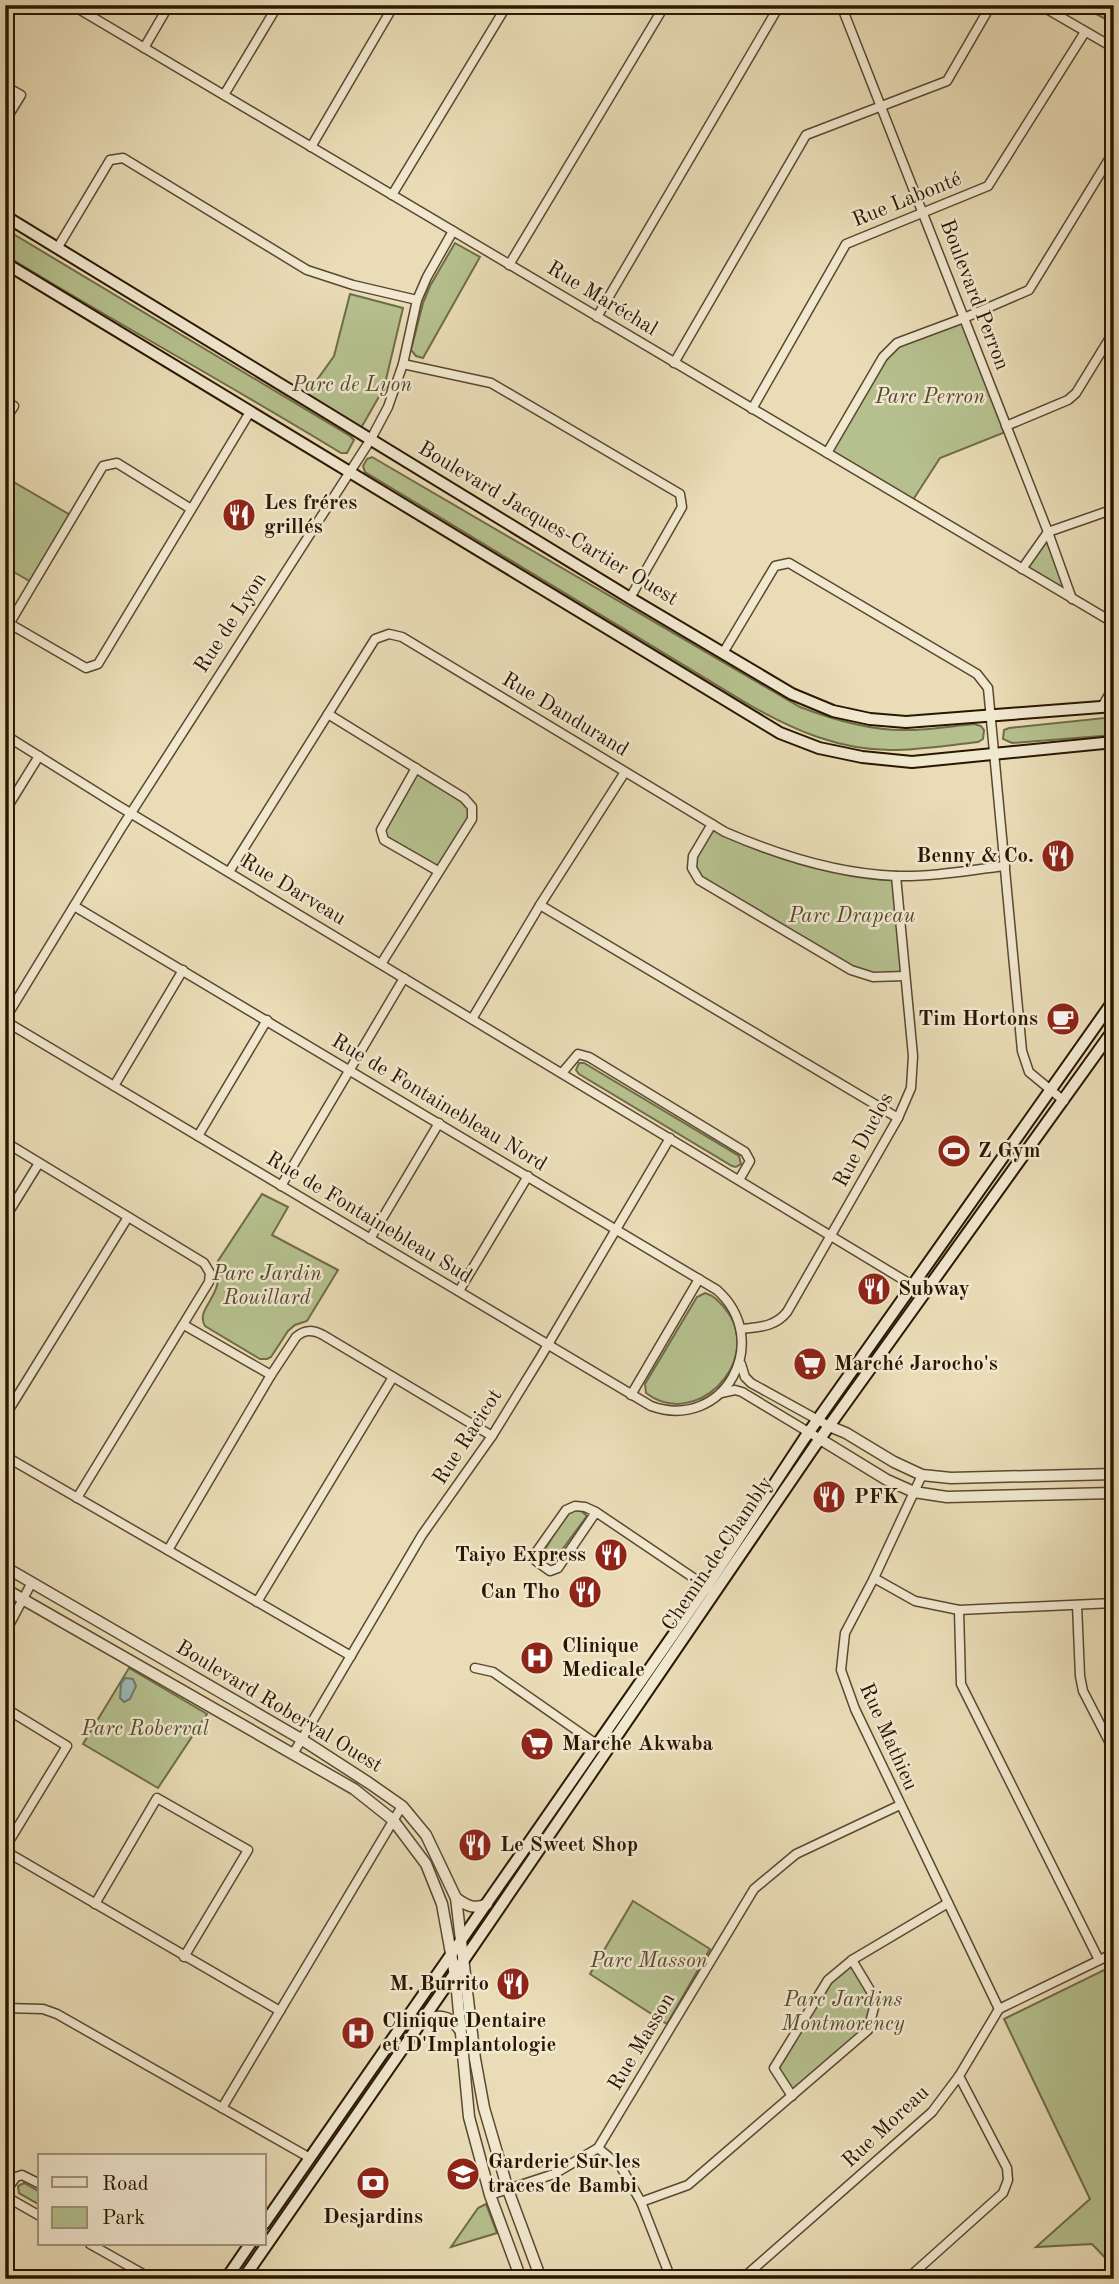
<svg xmlns="http://www.w3.org/2000/svg" width="1119" height="2284" font-family="'Old Standard TT',serif">
	<style>
		.green { fill: #b5c08e; stroke: #706c48; stroke-width: 2 }
		.water { fill: #9bb9b8; stroke: #6e786f; stroke-width: 2 }
		.lines { fill: none; stroke-linecap: round; stroke-linejoin: round }
		.minor-casing { stroke: #5a482e; stroke-width: 11 }
		.tertiary-casing { stroke: #5a482e; stroke-width: 13 }
		.secondary-casing { stroke: #2a1701; stroke-width: 14 }
		.minor { stroke: #f1e8d0; stroke-width: 8 }
		.tertiary { stroke: #f1e8d0; stroke-width: 10 }
		.secondary { stroke: #f1e8d0; stroke-width: 10 }
		.labels { text-anchor: middle; dominant-baseline: central; stroke-width: 5; stroke-linejoin: round; paint-order: stroke }
		.street-label { font-size: 21px; fill: #2a1701; stroke: #f1e8d0 }
		.park-label { font-size: 21px; font-style: italic; fill: #544a2b; stroke: #f1e8d0 }
		.poi-label { font-size: 21px; font-weight: bold; fill: #2a1701; stroke: #f1e8d0; text-anchor: start }
	</style>
	<rect width="100%" height="100%" fill="#e9dcb6"/>
	<filter id="stains"><feTurbulence type="fractalNoise" baseFrequency=".00286" numOctaves="4"/><feColorMatrix values="0 0 0 0 .2 0 0 0 0 .09 0 0 0 0 .02 0 0 0 .5 -.17"/></filter>
	<radialGradient id="worn" r=".72"><stop offset=".6" stop-color="#630" stop-opacity="0"/><stop offset="1" stop-color="#630" stop-opacity=".3"/></radialGradient>
	<g class="green">
		<path d="M1100,5H1114V17L1111,22L1096,14Z"/>
		<path d="M5,229L350,436L354,440L347,453H341C230,385 116,323 5,255Z"/>
		<path d="M455,243L480,257L423,358L416,356L411,350L423,303L430,286Z"/>
		<path d="M350,294L403,308L384,388L361,428L307,394L334,356Z"/>
		<path d="M964,318L1008,431L940,458L911,503L827,453L883,357L897,343Z"/>
		<path d="M372,457L800,707C834,720 871,731 907,730C929,730 952,726 974,724L981,726L984,730L983,739L978,742C949,745 920,750 891,750C839,750 793,730 748,704L365,472L363,466L367,459Z"/>
		<path d="M5,477L72,516L33,583L5,567Z"/>
		<path d="M1048,532L1072,599L1022,569Z"/>
		<path d="M1114,717V735L1012,743L1003,739L1004,730L1009,728Z"/>
		<path d="M416,768L464,798L472,819L438,871L384,840L381,830Z"/>
		<path d="M712,824L725,832L843,869L896,876L905,976L873,977L851,970L699,880L693,856Z"/>
		<path d="M579,1063H584L739,1156L741,1164L736,1167L732,1166L579,1074L576,1070Z"/>
		<path d="M262,1194L288,1207L272,1235L338,1270L307,1321L295,1325L288,1331L271,1357L267,1359H260L205,1326C194,1308 227,1295 216,1264Z"/>
		<path d="M705,1293C716,1296 723,1305 729,1314C761,1365 694,1430 646,1393L645,1384L697,1297Z"/>
		<path d="M578,1508L587,1516L553,1562L544,1556V1551L569,1509Z"/>
		<path d="M129,1668L207,1714L158,1788L83,1744Z"/>
		<path d="M633,1901L710,1949L667,2024L590,1974Z"/>
		<path d="M852,1960L876,2000L868,2030L792,2096L774,2068L828,1980Z"/>
		<path d="M1104,1970L1114,1990V2267L1092,2244L1036,2247L1090,2199L1004,2019Z"/>
		<path d="M24,2183L40,2192V2205L19,2193L18,2186Z"/>
		<path d="M486,2204L497,2233L451,2247L478,2208Z"/>
	</g>
	<path class="water" d="M125,1678L133,1679L136,1686L130,1699L124,1702L120,1698L121,1684Z"/>
	<g class="lines">
		<defs>
			<g id="minor">
				<path d="M72,5L1114,623"/>
				<path d="M841,5L1048,532L1072,599"/>
				<path d="M1040,5L1114,48"/>
				<path d="M144,48L169,5"/>
				<path d="M5,86L21,95L5,121"/>
				<path d="M224,95L278,5"/>
				<path d="M311,147L394,5"/>
				<path d="M392,195L507,5"/>
				<path d="M58,247L110,160L123,158L307,270L353,285L417,300"/>
				<path d="M509,265L665,5"/>
				<path d="M597,317L775,13L782,5"/>
				<path d="M674,363L806,135L947,81L991,5"/>
				<path d="M403,364L491,383L680,494L682,507L630,598"/>
				<path d="M5,401L14,406L5,420"/>
				<path d="M752,409L846,244L988,186L1085,32"/>
				<path d="M1006,426L1068,400L1076,393L1114,331"/>
				<path d="M827,453L883,357L897,343L964,318L1029,290L1114,151"/>
				<path d="M1022,569L1048,532L1114,509"/>
				<path d="M10,624L86,668L98,664L250,412"/>
				<path d="M5,631L103,466L117,463L191,509"/>
				<path d="M723,653L775,566L789,563L977,674L988,688L1022,1051L1029,1072L1064,1101"/>
				<path d="M1102,707L1114,686"/>
				<path d="M328,714L464,798L472,807V819L381,964"/>
				<path d="M5,735L117,805L912,1285"/>
				<path d="M416,768L381,830L384,840L438,871"/>
				<path d="M5,811L39,756"/>
				<path d="M712,824L693,856L692,868L699,880L851,970L873,977L905,976"/>
				<path d="M229,872L375,639L389,634L402,637L725,832C778,855 838,874 897,876C933,877 970,870 1005,866"/>
				<path d="M540,905L898,1118"/>
				<path d="M5,1019L122,827L371,439L388,407L403,364L417,300L427,277L453,231"/>
				<path d="M472,1019L540,905L625,772"/>
				<path d="M5,1021L651,1406C724,1432 774,1341 717,1290L74,906"/>
				<path d="M562,1073L578,1054L589,1057L745,1152L750,1161L739,1180"/>
				<path d="M114,1086L183,970"/>
				<path d="M198,1136L267,1020"/>
				<path d="M5,1142L204,1263L210,1273L209,1282L77,1498"/>
				<path d="M281,1186L404,978"/>
				<path d="M5,1218L39,1163"/>
				<path d="M370,1239L439,1123"/>
				<path d="M459,1291L528,1176"/>
				<path d="M184,1325L271,1375"/>
				<path d="M742,1329C759,1327 775,1327 787,1312L898,1118L911,1088L913,1056L896,876"/>
				<path d="M741,1364L745,1377L751,1383L829,1426"/>
				<path d="M721,1393L735,1390L742,1392L820,1439"/>
				<path d="M631,1395L699,1279"/>
				<path d="M5,1416L128,1217"/>
				<path d="M5,1456L351,1656"/>
				<path d="M922,1475L874,1578L845,1633L841,1670L855,1709L999,2009"/>
				<path d="M596,1512L558,1568L550,1571L536,1561L537,1551L566,1510L575,1506L585,1507L596,1512L710,1589"/>
				<path d="M168,1550L271,1375L296,1337C305,1329 313,1330 323,1335L492,1436"/>
				<path d="M874,1578L915,1601L959,1610L1114,1603"/>
				<path d="M257,1602L393,1377"/>
				<path d="M1077,1605L1080,1676L1083,1691L1114,1751"/>
				<path d="M959,1610L961,1684L1099,1960"/>
				<path d="M5,1633L32,1582"/>
				<path d="M475,1668L493,1672L602,1748"/>
				<path d="M5,1708L67,1746L5,1848"/>
				<path d="M293,1754L422,1535L492,1436L540,1358L670,1138"/>
				<path d="M5,1851L280,2011"/>
				<path d="M95,1904L157,1798L248,1850L184,1957"/>
				<path d="M5,2008L43,2009L57,2014L310,2158"/>
				<path d="M792,2096L774,2068L828,1980L852,1960L948,1903"/>
				<path d="M222,2108L402,1806"/>
				<path d="M598,2148L621,2167L641,2202L671,2279"/>
				<path d="M5,2192L16,2177L22,2175L40,2184"/>
				<path d="M490,2195L554,2174L598,2148L754,1889L796,1854L900,1805"/>
				<path d="M5,2196L40,2216"/>
				<path d="M641,2202L688,2185L868,2030L876,2000L852,1960"/>
				<path d="M90,2244L152,2279"/>
				<path d="M742,2279L932,2112L959,2076L999,2009L1114,1953"/>
				<path d="M907,2279L1003,2193L1008,2180L1007,2168L959,2076"/>
			</g>
			<g id="tertiary">
				<path d="M829,1426L846,1433L894,1462L922,1475L951,1478L1114,1474"/>
				<path d="M820,1439L887,1480L914,1492L947,1497L1114,1493"/>
				<path d="M5,1567L301,1739L369,1783L402,1806L426,1835L456,1898L475,2059L484,2108L508,2190L541,2279"/>
				<path d="M5,1589L354,1789L393,1820L426,1864L442,1904L456,1981L469,2117L490,2195L521,2279"/>
				<path d="M456,1898C467,1906 475,1910 487,1904"/>
				<path d="M421,2022C435,2014 450,2014 459,2029"/>
			</g>
			<g id="secondary">
				<path d="M5,216L630,598L792,694L833,711L870,719L906,722L1114,706"/>
				<path d="M5,263L780,733L819,748L862,757L912,762L1114,742"/>
				<path d="M264,2224L712,1579L804,1439L1114,1000"/>
				<path d="M226,2279L250,2244"/>
				<path d="M243,2279L446,1986L814,1447L1114,1029"/>
			</g>
		</defs>
		<use href="#minor" class="minor-casing"/>
		<use href="#tertiary" class="tertiary-casing"/>
		<use href="#secondary" class="secondary-casing"/>
		<use href="#minor" class="minor"/>
		<use href="#tertiary" class="tertiary"/>
		<use href="#secondary" class="secondary"/>
	</g>
	<defs>
		<symbol id="restaurant-disc" viewBox="-11 -11 22 22"><circle r="9.5" fill="#8f2418" stroke="#f1e8d0"/><path d="M-5-6h1v4h1v-4h1v4h1v-4h1v5L-1.5 .5V6h-2V.5L-5-1ZM5-6V6H3V1.5H1.5Q1.5-4 5-6Z" fill="#fff"/></symbol>
		<symbol id="cafe-disc" viewBox="-11 -11 22 22"><circle r="9.5" fill="#8f2418" stroke="#f1e8d0"/><path d="M-5.5-4.5H6V0H3Q3 3.5 0 3.5H-2.5Q-5.5 3.5-5.5 0ZM3-3.2v2h1.7v-2ZM-6 4.5H4V6H-6Z" fill="#fff"/></symbol>
		<symbol id="stadium-disc" viewBox="-11 -11 22 22"><circle r="9.5" fill="#8f2418" stroke="#f1e8d0"/><path d="M0-5a6.5 5 0 1 0 0 10a6.5 5 0 1 0 0-10ZM-3.5-1.8h7v3.6h-7Z" fill="#fff"/></symbol>
		<symbol id="supermarket-disc" viewBox="-11 -11 22 22"><circle r="9.5" fill="#8f2418" stroke="#f1e8d0"/><path d="M-6-5.5h2.5l.6 2H6L4.5 2H-2.5L-4.4-4H-6ZM-1.5 3.2a1.3 1.3 0 1 0 .1 0ZM3 3.2a1.3 1.3 0 1 0 .1 0Z" fill="#fff"/></symbol>
		<symbol id="hospital-disc" viewBox="-11 -11 22 22"><circle r="9.5" fill="#8f2418" stroke="#f1e8d0"/><path d="M-5-5h3v3.5h4V-5h3V5h-3V1.5h-4V5h-3Z" fill="#fff"/></symbol>
		<symbol id="school-disc" viewBox="-11 -11 22 22"><circle r="9.5" fill="#8f2418" stroke="#f1e8d0"/><path d="M0-5L7-2L0 1L-7-2ZM-4 1L0 2.5L4 1V4Q0 6-4 4Z" fill="#fff"/></symbol>
		<symbol id="bank-disc" viewBox="-11 -11 22 22"><circle r="9.5" fill="#8f2418" stroke="#f1e8d0"/><path d="M-6-4H6V4H-6ZM0-2.3a2.3 2.3 0 1 0 0 4.6a2.3 2.3 0 1 0 0-4.6Z" fill="#fff"/></symbol>
	</defs>
	<g fill-rule="evenodd">
		<use href="#restaurant-disc" x="220" y="496" width="38" height="38"/>
		<use href="#restaurant-disc" x="1039" y="837" width="38" height="38"/>
		<use href="#cafe-disc" x="1044" y="1000" width="38" height="38"/>
		<use href="#stadium-disc" x="935" y="1132" width="38" height="38"/>
		<use href="#restaurant-disc" x="855" y="1270" width="38" height="38"/>
		<use href="#supermarket-disc" x="791" y="1345" width="38" height="38"/>
		<use href="#restaurant-disc" x="810" y="1478" width="38" height="38"/>
		<use href="#restaurant-disc" x="592" y="1536" width="38" height="38"/>
		<use href="#restaurant-disc" x="566" y="1573" width="38" height="38"/>
		<use href="#hospital-disc" x="518" y="1639" width="38" height="38"/>
		<use href="#supermarket-disc" x="518" y="1725" width="38" height="38"/>
		<use href="#restaurant-disc" x="456" y="1826" width="38" height="38"/>
		<use href="#restaurant-disc" x="494" y="1965" width="38" height="38"/>
		<use href="#hospital-disc" x="339" y="2014" width="38" height="38"/>
		<use href="#school-disc" x="444" y="2155" width="38" height="38"/>
		<use href="#bank-disc" x="354" y="2164" width="38" height="38"/>
	</g>
	<g class="labels">
		<g class="street-label">
			<text transform="translate(907 200) rotate(-22)">Rue Labonté</text>
			<text transform="translate(974 295) rotate(69)">Boulevard Perron</text>
			<text transform="translate(602 299) rotate(31)">Rue Maréchal</text>
			<text transform="translate(548 524) rotate(31)">Boulevard Jacques-Cartier Ouest</text>
			<text transform="translate(231 623) rotate(-57)">Rue de Lyon</text>
			<text transform="translate(565 715) rotate(31)">Rue Dandurand</text>
			<text transform="translate(293 890) rotate(31)">Rue Darveau</text>
			<text transform="translate(439 1103) rotate(31)">Rue de Fontainebleau Nord</text>
			<text transform="translate(864 1140) rotate(-62)">Rue Duclos</text>
			<text transform="translate(369 1218) rotate(31)">Rue de Fontainebleau Sud</text>
			<text transform="translate(468 1437) rotate(-57)">Rue Racicot</text>
			<text transform="translate(718 1554) rotate(-56)">Chemin de Chambly</text>
			<text transform="translate(279 1707) rotate(31)">Boulevard Roberval Ouest</text>
			<text transform="translate(888 1737) rotate(66)">Rue Mathieu</text>
			<text transform="translate(642 2042) rotate(-59)">Rue Masson</text>
			<text transform="translate(886 2127) rotate(-43)">Rue Moreau</text>
		</g>
		<g class="park-label">
			<text x="352" y="385">Parc de Lyon</text>
			<text x="930" y="397">Parc Perron</text>
			<text x="852" y="916">Parc Drapeau</text>
			<text x="267" y="1274">Parc Jardin<tspan x="267" dy="24">Rouillard</tspan></text>
			<text x="145" y="1729">Parc Roberval</text>
			<text x="649" y="1961">Parc Masson</text>
			<text x="843" y="2000">Parc Jardins<tspan x="843" dy="24">Montmorency</tspan></text>
		</g>
		<g class="poi-label">
			<text x="264" y="503">Les fréres<tspan x="264" dy="24">grillés</tspan></text>
			<text x="1034" y="856" text-anchor="end">Benny &amp; Co.</text>
			<text x="1038" y="1019" text-anchor="end">Tim Hortons</text>
			<text x="978" y="1151">Z Gym</text>
			<text x="898" y="1289">Subway</text>
			<text x="834" y="1364">Marché Jarocho's</text>
			<text x="854" y="1497">PFK</text>
			<text x="586" y="1555" text-anchor="end">Taiyo Express</text>
			<text x="560" y="1592" text-anchor="end">Can Tho</text>
			<text x="562" y="1646">Clinique<tspan x="562" dy="24">Medicale</tspan></text>
			<text x="562" y="1744">Marche Akwaba</text>
			<text x="500" y="1845">Le Sweet Shop</text>
			<text x="489" y="1984" text-anchor="end">M. Burrito</text>
			<text x="382" y="2021">Clinique Dentaire<tspan x="382" dy="24">et D'Implantologie</tspan></text>
			<text x="488" y="2162">Garderie Sur les<tspan x="488" dy="24">traces de Bambi</tspan></text>
			<text x="373" y="2217" text-anchor="middle">Desjardins</text>
		</g>
	</g>
	<rect width="1119" height="2284" fill="none" stroke="#e9dcb6" stroke-width="28"/>
	<rect x="7" y="7" width="1105" height="2270" fill="none" stroke="#2a1701" stroke-width="3.5"/>
	<rect x="14" y="14" width="1091" height="2256" fill="none" stroke="#2a1701" stroke-width="2"/>
	<rect x="38" y="2154" width="228" height="91" fill="#f1e8d0" stroke="#a1947d" stroke-width="2"/>
	<rect x="52" y="2177" width="35" height="10" fill="#f1e8d0" stroke="#a1947d" stroke-width="2"/>
	<text x="102" y="2190" font-size="21" fill="#2a1701">Road</text>
	<rect x="52" y="2207" width="35" height="21" fill="#b5c08e" stroke="#a1947d" stroke-width="2"/>
	<text x="102" y="2224" font-size="21" fill="#2a1701">Park</text>
	<rect width="100%" height="100%" filter="url(#stains)"/>
	<rect width="100%" height="100%" fill="url(#worn)"/>
</svg>
